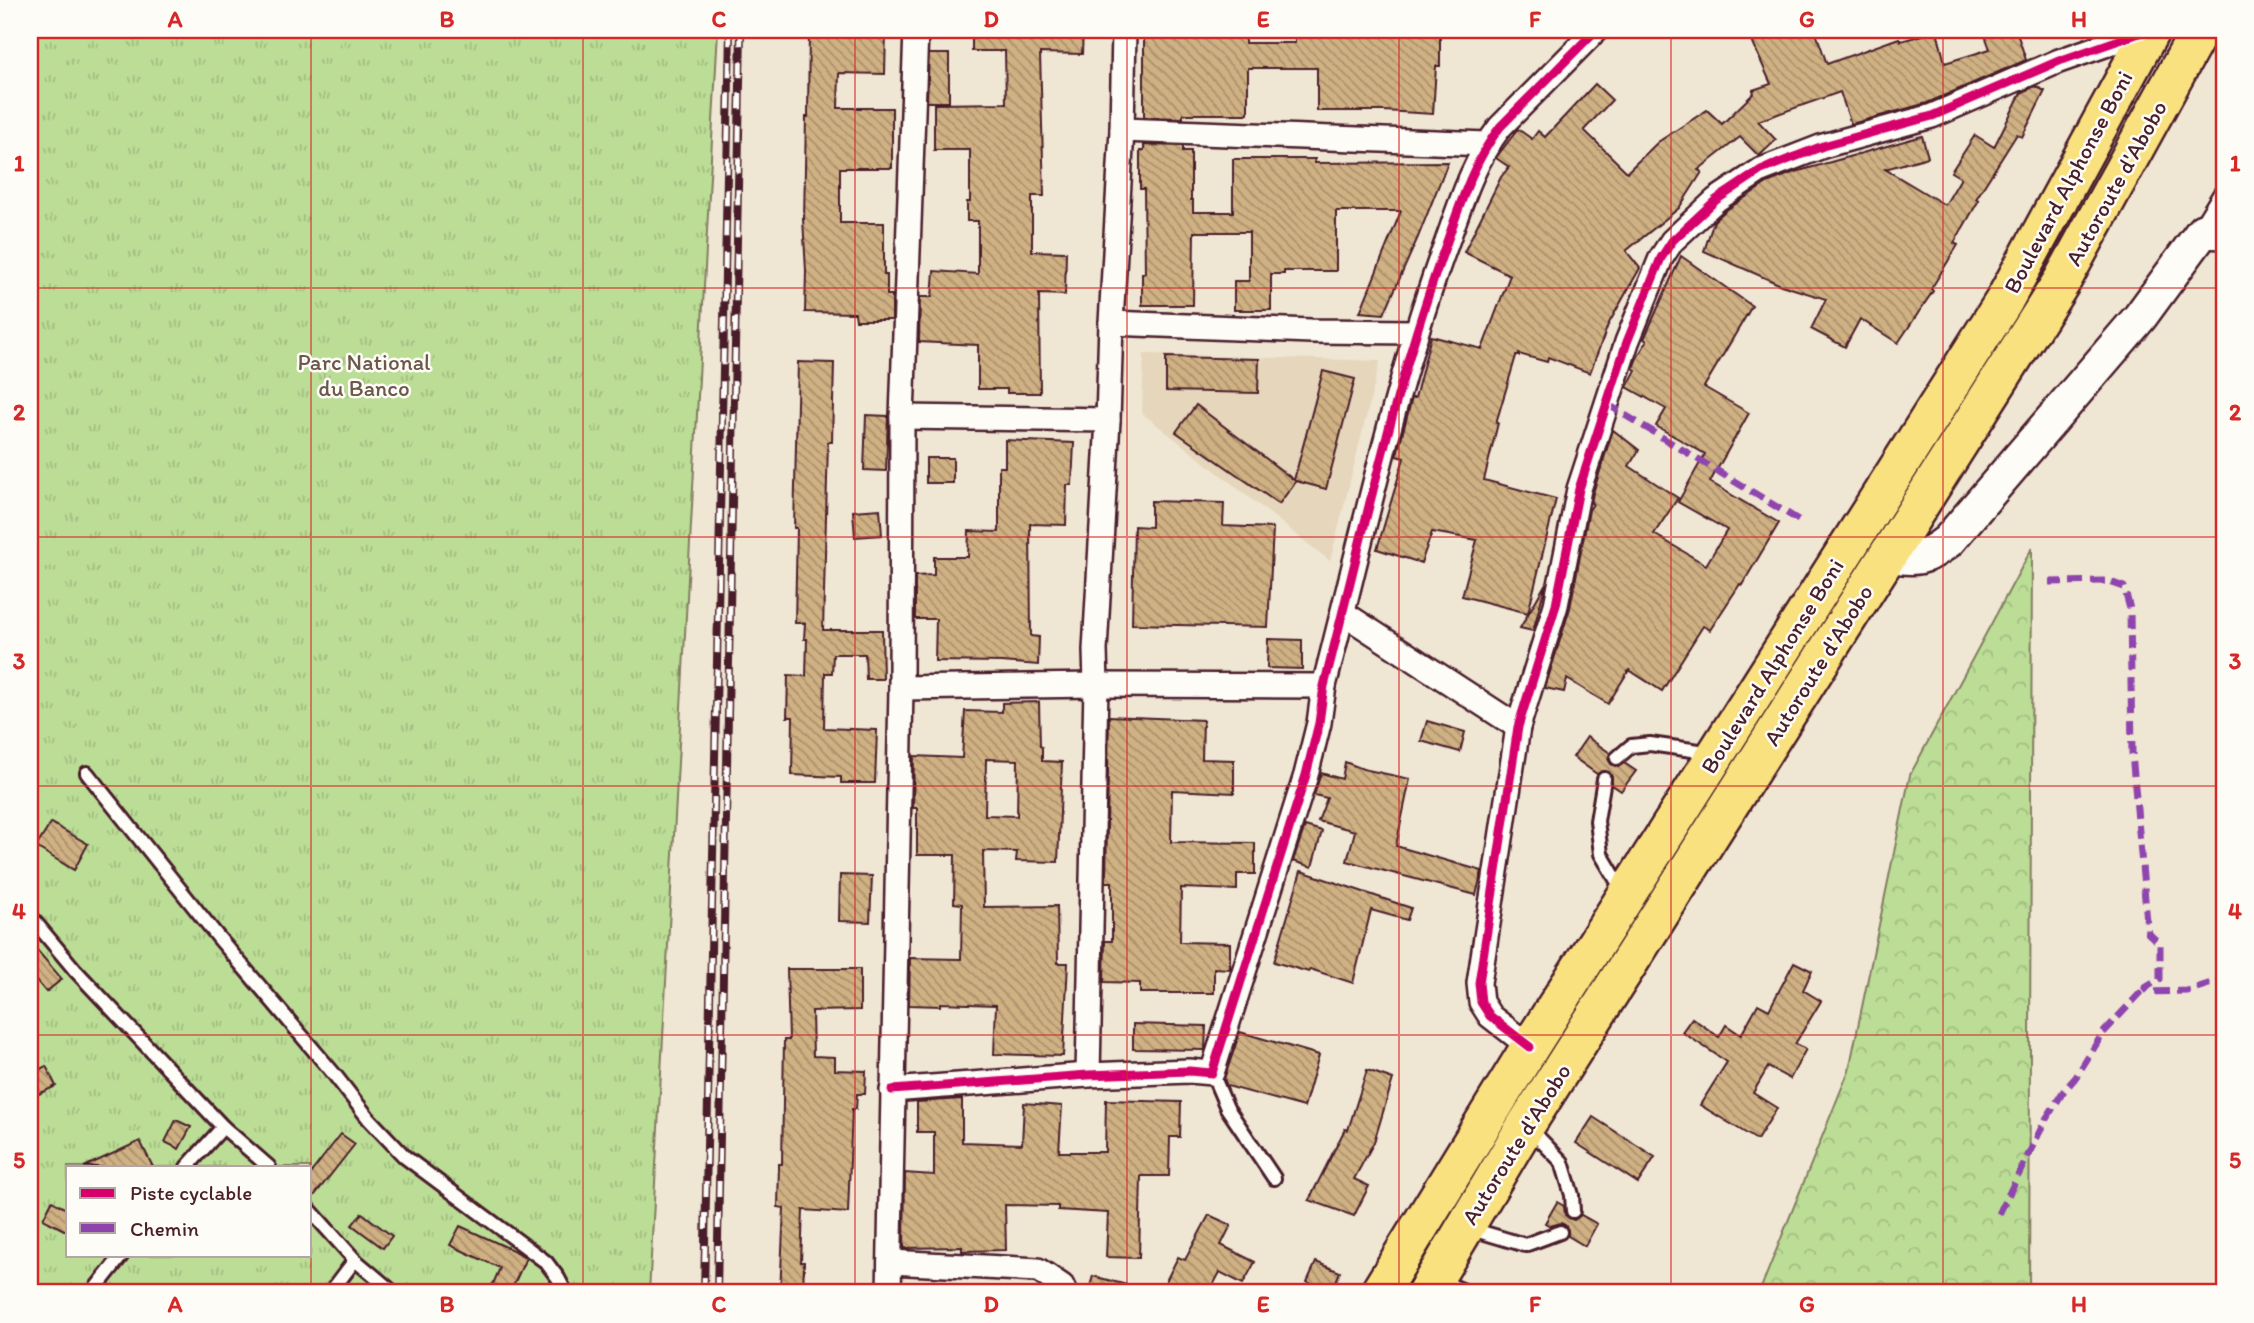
<svg xmlns="http://www.w3.org/2000/svg" width="2254" height="1323" font-family="Itim,sans-serif">
	<style>
		.built { fill: #e5d6bc }
		.forest { fill: url(#forest-crowns); stroke: #827e60; stroke-width: 2 }
		.park { fill: url(#park-tufts); stroke: #827e60; stroke-width: 2; fill-rule: evenodd }
		.building { fill: url(#building-back-hatch); stroke: #4a1f2b; stroke-width: 2; fill-rule: evenodd }
		.lines { fill: none; stroke-linecap: round; stroke-linejoin: round }
		.lane-casing { stroke: #4a1f2b; stroke-width: 18 }
		.street-casing { stroke: #4a1f2b; stroke-width: 28 }
		.secondary-casing { stroke: #4a1f2b; stroke-width: 38 }
		.primary-casing { stroke: #4a1f2b; stroke-width: 42 }
		.lane { stroke: #fdfcf7; stroke-width: 12 }
		.street { stroke: #fdfcf7; stroke-width: 23 }
		.secondary { stroke: #fdfcf7; stroke-width: 33 }
		.primary { stroke: #fae180; stroke-width: 37 }
		.rail-casing { stroke: #4a1f2b; stroke-width: 8 }
		.rail { stroke: #fdfcf7; stroke-width: 5; stroke-dasharray: 16; stroke-linecap: butt }
		.quiet { stroke: #8e44ad; stroke-width: 7; stroke-dasharray: 14 7; stroke-linecap: butt }
		.cycleway-casing { stroke: #fdfcf7; stroke-width: 13 }
		.cycleway { stroke: #d6006c; stroke-width: 9 }
		.grid { fill: none; stroke: #d62828; stroke-width: 2; stroke-opacity: 0.55 }
		.labels { text-anchor: middle; dominant-baseline: central; stroke-width: 5; stroke-linejoin: round; paint-order: stroke }
		.street-label { font-size: 23px; fill: #4a1f2b; stroke: #fdfcf7 }
		.park-label { font-size: 23px; fill: #6c584b; stroke: #fdfcf7 }
		.neatline { fill: none; stroke: #d62828; stroke-width: 2.5 }
		.grid-label { font-size: 23px; text-anchor: middle; font-weight: bold; fill: #d62828 }
	</style>
	<defs>
		<pattern id="forest-crowns" width="20" height="18" patternUnits="userSpaceOnUse" patternTransform="scale(1.75)"><rect width="20" height="18" fill="#bbdd96"/><path d="M2 6a3 3 0 1 1 6 0M12 15a3 3 0 1 1 6 0" fill="none" stroke="#a2bd81"/></pattern>
		<pattern id="park-tufts" width="24" height="20" patternUnits="userSpaceOnUse" patternTransform="scale(1.75)"><rect width="24" height="20" fill="#bbdd96"/><path d="M3 7l-1-3M5 7V3M7 7l1-3M15 17l-1-3M17 17v-4M19 17l1-3" fill="none" stroke="#a2bd81"/></pattern>
		<pattern id="building-back-hatch" width="6" height="6" patternUnits="userSpaceOnUse" patternTransform="scale(1.75)"><rect width="6" height="6" fill="#cfb183"/><path d="M-1 5l2 2M0 0l6 6M5-1l2 2" fill="none" stroke="#aa8f6b"/></pattern>
	</defs>
	<rect width="100%" height="100%" fill="#efe6d4"/>
	<filter id="ink" filterUnits="userSpaceOnUse"><feTurbulence type="fractalNoise" baseFrequency=".0143" numOctaves="2"/><feDisplacementMap in="SourceGraphic" scale="14" xChannelSelector="R" yChannelSelector="G"/><feConvolveMatrix kernelMatrix="1 2 1 2 8 2 1 2 1" color-interpolation-filters="sRGB"/></filter>
	<g filter="url(#ink)">
		<path class="built" d="M1144,354L1380,361L1330,561L1142,413Z"/>
		<path class="forest" d="M2032,548L2029,1293H1759L1849,1070L1910,775Z"/>
		<path class="park" d="M30,30H718L649,1293H30ZM68,1167H310V1255H68Z"/>
		<g class="building">
			<path d="M809,30H886L885,74L839,73L838,108H892V168H840V223H884V275H887V295H892V320H856L855,313L805,312L806,271L803,219H804L806,117H808Z"/>
			<path d="M972,30H1083L1082,54L1040,53L1044,196H1032V251L1066,252L1065,295L1039,294L1040,393H1007V389H978V345L919,342L920,297H932L934,271L978,274V221H967V202H970V150H934V104L1006,103L1005,51H972Z"/>
			<path d="M1165,30H1245V43H1295V30H1440V66H1436L1433,114L1384,111H1317V68H1248V114H1183V118L1144,117V37H1165Z"/>
			<path d="M1747,30H1815L1827,64L1899,38L1901,41L1937,31L1945,63L1990,49L1983,30H2016L2026,60L1927,103L1851,124L1840,92L1758,121L1776,140L1759,156L1740,137L1698,170L1702,172L1679,208L1626,251L1640,268L1608,325L1590,373L1548,357L1547,362L1519,354V356H1516L1496,423H1498L1484,480L1556,499L1528,613L1462,596L1477,540L1432,532L1421,563L1377,549L1404,458L1396,456L1397,454L1412,398H1415L1431,336L1482,349L1510,275L1464,252L1501,177L1509,167L1496,158L1498,155L1518,129L1532,139L1538,131L1545,137L1595,84L1612,100L1584,130L1627,172L1658,142L1707,110L1722,124L1754,93L1753,90L1771,84Z"/>
			<path d="M929,54H949V102H927Z"/>
			<path d="M2035,86L2045,91L2022,137L2017,134L1976,199L1979,200L1954,243L1958,245L1931,289L1933,291L1898,343L1860,319L1845,347L1811,329L1826,299L1781,285L1704,251L1714,221L1725,211L1767,183L1792,173L1922,136L1928,157L1885,169L1945,205L1961,178L1951,172L1975,135L1994,147L2021,93Z"/>
			<path d="M1144,145L1183,146V151H1191V200H1193V212H1233V159H1315L1314,163L1448,162L1418,237L1384,314L1360,312L1401,211H1336V271H1284V274H1271V310H1234V281H1249V232H1194L1193,305H1142V273H1145L1144,189H1140V151H1144Z"/>
			<path d="M1681,256L1752,306L1704,387L1749,413L1710,482L1779,523L1742,585L1740,584L1710,630L1703,626L1662,691L1629,670L1608,704L1567,679L1564,692L1545,688L1570,608L1589,510L1593,504L1591,503L1593,493L1613,430L1639,450L1629,466L1678,498L1654,534L1706,565L1727,530L1678,502L1705,454L1656,426L1666,409L1627,387L1636,370L1633,368L1637,358L1647,341L1644,339Z"/>
			<path d="M1166,357L1259,359L1258,393L1166,391Z"/>
			<path d="M798,362L834,363L832,442H828L823,630H882L883,679H866L865,654H833L832,673H825L824,728L877,730L875,783H841V777L792,775L793,717H787L788,675L806,676L807,639H804L805,623H795L797,528H794Z"/>
			<path d="M1323,371L1355,379L1326,489L1296,481L1279,504L1176,432L1196,405L1294,480Z"/>
			<path d="M866,415L888,416L886,471L864,470Z"/>
			<path d="M1005,440L1074,443L1072,485H1067L1066,525L1030,524L1031,636L1039,637L1038,665L1002,662L935,661L936,619H915V576L934,575V557H968L969,531L999,532V467H1005Z"/>
			<rect x="926" y="458" width="27" height="25"/>
			<path d="M1151,501L1224,503L1223,526L1273,528L1268,627L1132,624L1134,526L1151,527Z"/>
			<path d="M880,509L882,535L855,537L853,511Z"/>
			<path d="M1546,583L1533,631L1520,628Z"/>
			<path d="M1268,639L1302,640V669L1267,668Z"/>
			<path d="M1039,702L1040,746L1042,747V761L1062,762L1058,862L1016,861L1017,852L983,851L984,907L1057,906L1058,963H1068L1063,1056L994,1054L996,1005L940,1003V1006L909,1005L910,958L961,959L962,904L954,903L955,855H917V808H913L914,756L962,758L965,711L1002,712V703ZM986,759L1018,760L1017,816L985,815Z"/>
			<path d="M1109,716L1203,720L1202,759L1234,760V793L1172,790L1171,842L1255,843V874H1237V890L1181,888L1180,942L1230,943V969L1214,968V993H1140V983L1104,982L1105,941H1112V882H1106Z"/>
			<path d="M1427,721L1465,732L1460,752L1421,741Z"/>
			<path d="M1587,737L1610,753L1608,759L1611,764L1618,767L1624,763L1636,771L1621,791L1612,785V777L1609,772L1602,771L1597,774L1573,757Z"/>
			<path d="M1345,762L1363,769L1410,779L1396,846L1482,871L1476,895L1347,861L1355,831L1318,821L1327,798L1314,795L1321,773L1342,779Z"/>
			<path d="M51,823L88,844L74,870L36,847Z"/>
			<path d="M1305,826L1322,831L1312,867L1293,861Z"/>
			<path d="M1301,871L1411,908L1407,920L1371,910L1353,983L1310,969L1309,972L1274,962Z"/>
			<path d="M840,875L872,876L870,922L839,921Z"/>
			<path d="M30,942L62,979L46,992L30,973Z"/>
			<path d="M1794,962L1812,971L1803,990L1821,1001L1795,1044L1806,1049L1790,1079L1768,1067L1753,1093L1777,1108L1757,1140L1700,1105L1727,1062L1682,1032L1692,1018L1719,1037L1726,1025L1741,1035L1758,1004L1769,1010Z"/>
			<path d="M787,969H860V1010L812,1011L813,1056L835,1057V1070L866,1071L865,1094H857L856,1109H852L848,1213L803,1210L801,1262H804L803,1293H780L784,1208L778,1207L779,1164H782L784,1040H789Z"/>
			<path d="M1133,1024L1206,1026L1205,1050L1133,1049Z"/>
			<path d="M1240,1032L1319,1055L1304,1107L1227,1086L1224,1079Z"/>
			<path d="M46,1066L56,1086L39,1094L30,1074Z"/>
			<path d="M1367,1070L1393,1079L1374,1142L1354,1179L1369,1186L1354,1216L1309,1200L1345,1129L1348,1130Z"/>
			<path d="M962,1099V1142L1022,1144L1024,1103L1062,1106L1059,1152H1105L1106,1100L1181,1102L1180,1137H1170L1169,1176H1141L1139,1258L1106,1257L1108,1213L1058,1210V1206L1005,1205L1006,1250L962,1251V1247L904,1248L905,1173L934,1175V1132H917V1102Z"/>
			<path d="M1593,1117L1655,1157L1638,1183L1576,1143Z"/>
			<path d="M176,1120L191,1127L179,1149L165,1142Z"/>
			<path d="M341,1134L355,1144L310,1201V1174Z"/>
			<path d="M140,1141L153,1167H84Z"/>
			<path d="M52,1201L68,1210V1232L43,1219Z"/>
			<path d="M1557,1202L1564,1206L1565,1215L1569,1218L1574,1220L1581,1215L1597,1224L1585,1246L1568,1236V1230L1565,1225L1561,1223L1550,1226L1545,1223Z"/>
			<path d="M362,1213L392,1236L383,1248L352,1225Z"/>
			<path d="M1209,1215L1231,1225L1221,1245L1255,1262L1243,1284L1220,1272L1209,1293H1160L1178,1257L1185,1260Z"/>
			<path d="M460,1226L517,1252L526,1258L510,1293H489L500,1268L450,1245Z"/>
			<path d="M1316,1262L1340,1272L1331,1293L1307,1282Z"/>
			<path d="M1093,1276L1138,1288L1137,1293H1088Z"/>
		</g>
		<g class="lines">
			<defs>
				<g id="lane">
					<path d="M1617,758L1631,746L1650,744L1713,753"/>
					<path d="M87,773L218,937L334,1074L369,1119L405,1157L546,1262L558,1278L566,1293"/>
					<path d="M1604,779L1597,821L1601,854L1623,891"/>
					<path d="M30,916L75,970L223,1127L269,1167"/>
					<path d="M1212,1073L1227,1108L1274,1178"/>
					<path d="M1529,1128L1562,1162L1572,1195L1573,1211"/>
					<path d="M187,1167L223,1127"/>
					<path d="M310,1210L355,1260L394,1293"/>
					<path d="M1468,1228L1525,1245L1560,1232"/>
					<path d="M1438,1280L1469,1293"/>
					<path d="M92,1293L122,1255"/>
					<path d="M330,1293L355,1260"/>
				</g>
				<g id="street">
					<path d="M1122,130L1487,144"/>
					<path d="M2203,231L2224,197"/>
					<path d="M1111,323L1311,331L1415,332"/>
					<path d="M902,417L1108,420"/>
					<path d="M1343,613L1518,727"/>
					<path d="M901,688L1096,685L1324,686"/>
					<path d="M1530,1047L1490,1016L1481,1002L1479,983L1518,727L1556,605L1579,489L1627,342L1661,258L1672,241L1716,200L1761,170L1823,146L1932,116L2059,61L2148,30"/>
					<path d="M1088,1075L1096,685L1095,650L1108,420L1111,323L1122,130L1124,30"/>
					<path d="M892,1090L1088,1075L1189,1071L1212,1073L1306,775L1319,723L1324,686C1361,543 1392,397 1441,258C1458,213 1470,166 1500,127L1596,30"/>
					<path d="M890,1262L1038,1270L1062,1286L1065,1293"/>
					<path d="M889,1293L901,688L902,417L916,30"/>
				</g>
				<path id="secondary" d="M1887,555C1917,560 1925,559 1948,541L2140,317L2203,231L2224,232"/>
				<g id="primary">
					<path d="M1379,1293L1530,1047L2004,301L2151,30"/>
					<path d="M1426,1293L1526,1125L2062,281L2200,30"/>
				</g>
			</defs>
			<use href="#lane" class="lane-casing"/>
			<use href="#street" class="street-casing"/>
			<use href="#secondary" class="secondary-casing"/>
			<use href="#primary" class="primary-casing"/>
			<use href="#lane" class="lane"/>
			<use href="#street" class="street"/>
			<use href="#secondary" class="secondary"/>
			<use href="#primary" class="primary"/>
			<defs>
				<g id="rail">
					<path d="M704,1293L730,30"/>
					<path d="M717,1293L741,30"/>
				</g>
			</defs>
			<use href="#rail" class="rail-casing"/>
			<use href="#rail" class="rail"/>
			<g class="quiet">
				<path d="M1607,404L1800,521"/>
				<path d="M2049,582L2107,581L2124,587L2130,609L2132,753L2148,933L2160,944V979L2145,988L2149,992L2187,991L2224,979"/>
				<path d="M1999,1214L2046,1119L2063,1092L2076,1077L2103,1033L2145,988"/>
			</g>
			<defs>
				<g id="cycleway">
					<path d="M1530,1047L1490,1016L1481,1002L1479,983L1518,727L1556,605L1579,489L1627,342L1661,258L1672,241L1716,200L1761,170L1823,146L1932,116L2059,61L2148,30"/>
					<path d="M892,1090L1088,1075L1189,1071L1212,1073L1306,775L1319,723L1324,686C1361,543 1392,397 1441,258C1458,213 1470,166 1500,127L1596,30"/>
				</g>
			</defs>
			<use href="#cycleway" class="cycleway-casing"/>
			<use href="#cycleway" class="cycleway"/>
		</g>
	</g>
	<path class="grid" d="M311,30V1293M583,30V1293M855,30V1293M1127,30V1293M1399,30V1293M1671,30V1293M1943,30V1293M30,288H2224M30,537H2224M30,786H2224M30,1035H2224"/>
	<g class="labels">
		<g class="street-label">
			<text transform="translate(2068 182) rotate(-62)">Boulevard Alphonse Boni</text>
			<text transform="translate(2116 183) rotate(-61)">Autoroute d'Abobo</text>
			<text transform="translate(1818 665) rotate(-58)">Autoroute d'Abobo</text>
			<text transform="translate(1772 666) rotate(-58)">Boulevard Alphonse Boni</text>
			<text transform="translate(1516 1144) rotate(-58)">Autoroute d'Abobo</text>
		</g>
		<g class="park-label">
			<text x="364" y="362">Parc National<tspan x="364" dy="26">du Banco</tspan></text>
		</g>
	</g>
	<rect width="2254" height="1323" fill="none" stroke="#fdfcf7" stroke-width="77"/>
	<rect x="66" y="1166" width="245" height="91" fill="#fdfcf7" stroke="#b5a4a5" stroke-width="2"/>
	<rect x="80" y="1188" width="35" height="10" fill="#d6006c" stroke="#b5a4a5" stroke-width="2"/>
	<text x="130" y="1200" font-size="21" fill="#4a1f2b">Piste cyclable</text>
	<rect x="80" y="1223" width="35" height="10" fill="#8e44ad" stroke="#b5a4a5" stroke-width="2"/>
	<text x="130" y="1236" font-size="21" fill="#4a1f2b">Chemin</text>
	<rect x="38" y="38" width="2178" height="1246" class="neatline"/>
	<g class="grid-label">
		<text x="175" y="27">A</text>
		<text x="447" y="27">B</text>
		<text x="719" y="27">C</text>
		<text x="991" y="27">D</text>
		<text x="1263" y="27">E</text>
		<text x="1535" y="27">F</text>
		<text x="1807" y="27">G</text>
		<text x="2079" y="27">H</text>
		<text x="19" y="171">1</text>
		<text x="2235" y="171">1</text>
		<text x="19" y="420">2</text>
		<text x="2235" y="420">2</text>
		<text x="19" y="669">3</text>
		<text x="2235" y="669">3</text>
		<text x="19" y="919">4</text>
		<text x="2235" y="919">4</text>
		<text x="19" y="1168">5</text>
		<text x="2235" y="1168">5</text>
		<text x="175" y="1312">A</text>
		<text x="447" y="1312">B</text>
		<text x="719" y="1312">C</text>
		<text x="991" y="1312">D</text>
		<text x="1263" y="1312">E</text>
		<text x="1535" y="1312">F</text>
		<text x="1807" y="1312">G</text>
		<text x="2079" y="1312">H</text>
	</g>
</svg>
